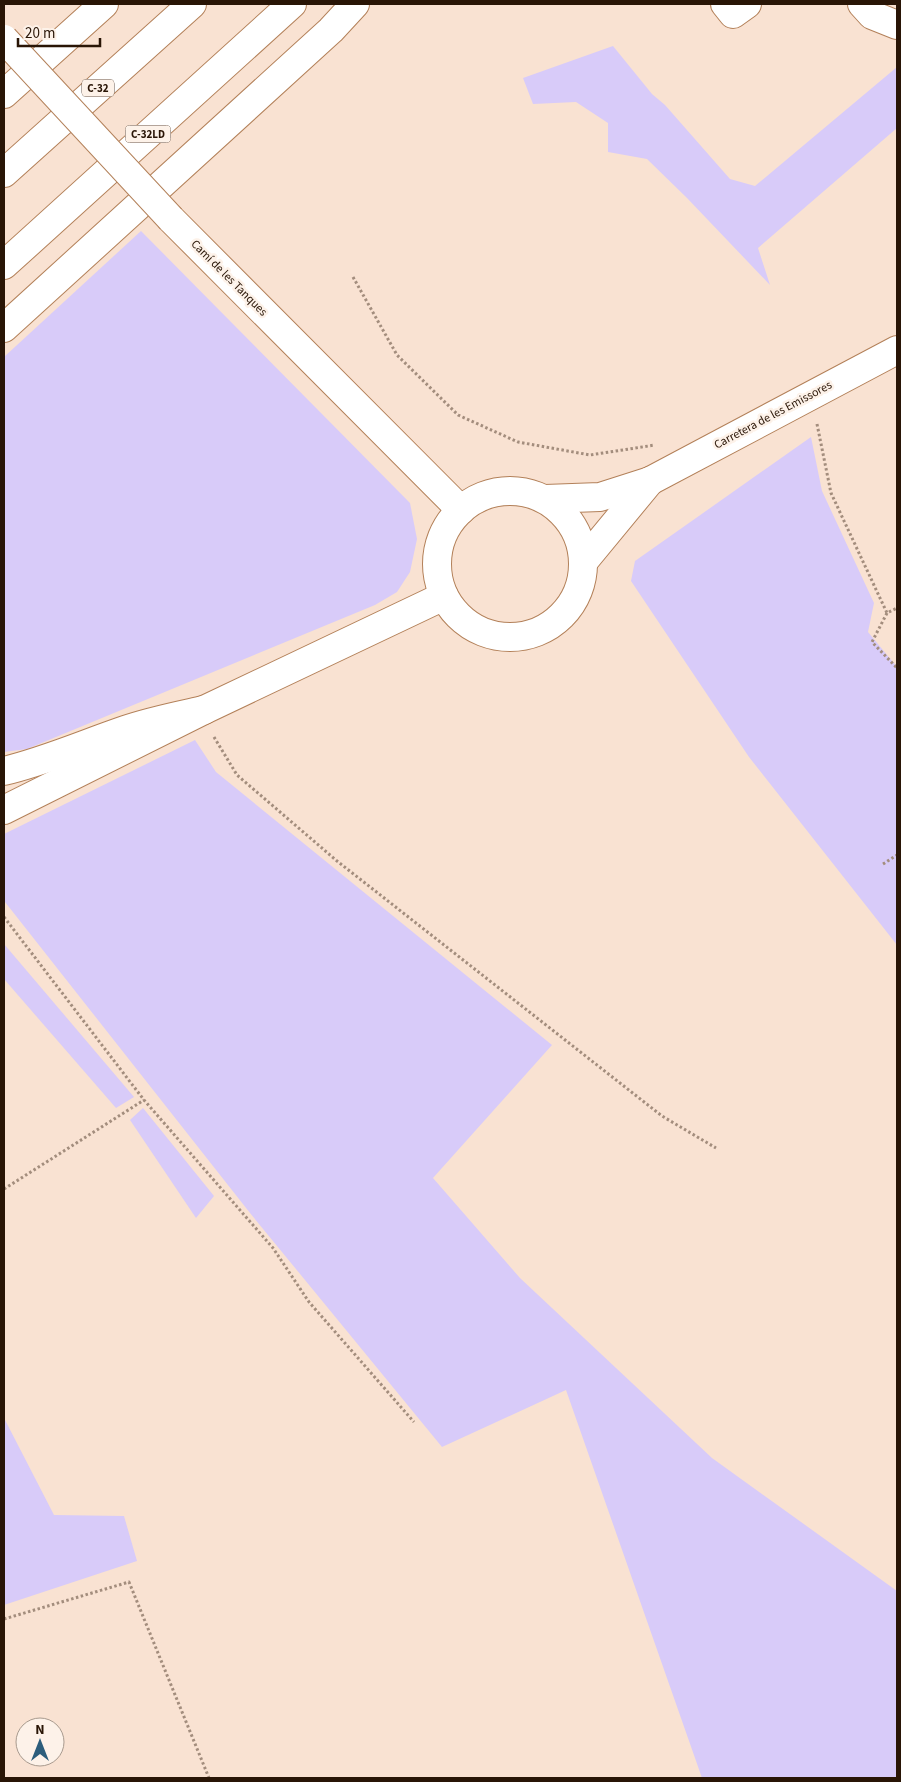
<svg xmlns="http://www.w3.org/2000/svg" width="901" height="1782" font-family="'Source Sans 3',sans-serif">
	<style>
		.green { fill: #d8cbf9 }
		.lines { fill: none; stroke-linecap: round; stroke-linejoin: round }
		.minor-casing { stroke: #b38059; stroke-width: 30 }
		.highway-casing { stroke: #b38059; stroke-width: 30 }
		.path { stroke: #a38d7d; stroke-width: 3; stroke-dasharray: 2.5 2.5; stroke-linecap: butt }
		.minor { stroke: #fff; stroke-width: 28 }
		.highway { stroke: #fff; stroke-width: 28 }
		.minor-bridge-casing { stroke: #b38059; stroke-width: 30; stroke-linecap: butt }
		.minor-bridge { stroke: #fff; stroke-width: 28 }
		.labels { text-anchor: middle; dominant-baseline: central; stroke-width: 5; stroke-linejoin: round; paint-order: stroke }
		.shield { fill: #fdf2e9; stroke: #69574a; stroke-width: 1 }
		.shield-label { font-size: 11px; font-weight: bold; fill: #291506 }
		.street-label { font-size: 12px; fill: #291506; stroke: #fdf2e9 }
	</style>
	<rect width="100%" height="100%" fill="#f9e2d2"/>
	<g class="green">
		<path d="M613,46L652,94L665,105L730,179L755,186L897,67V128L758,248L770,285L687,198L647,159L608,152V123L576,102L533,104L523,78Z"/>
		<path d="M141,231L410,503L417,539L410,572L397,592L375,605L27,749L4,752V357Z"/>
		<path d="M811,437L822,491L874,603L868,632L897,667V945L749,757L631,581L635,561Z"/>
		<path d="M195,740L216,772L552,1045L433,1178L520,1278L712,1458L897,1591V1778H702L566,1390L442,1447L250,1213L5,902L4,834Z"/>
		<path d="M4,944L134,1097L116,1108L4,979Z"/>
		<path d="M143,1108L214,1196L196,1218L130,1120Z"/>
		<path d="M4,1418L54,1515L124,1516L137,1561L4,1605Z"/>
	</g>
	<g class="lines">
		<defs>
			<g id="minor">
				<path d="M725,4L733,14L747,4"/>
				<path d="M862,4L872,15L897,25"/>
				<path d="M171,219L461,510"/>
				<circle cx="510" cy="564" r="73"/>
				<path d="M545,499L600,497L650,481L897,350"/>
				<path d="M584,561L650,481"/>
				<path d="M4,810L204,710L444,596"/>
			</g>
			<g id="highway">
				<path d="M4,94L104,4"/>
				<path d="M4,173L192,4"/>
				<path d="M4,265L292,4"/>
				<path d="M4,328L331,30L355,4"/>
				<path d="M4,771C46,761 84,744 125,730C151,721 177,716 204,710"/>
			</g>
		</defs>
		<use href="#minor" class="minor-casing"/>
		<use href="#highway" class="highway-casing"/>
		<g class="path">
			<path d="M353,277L397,355L458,415L518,442L590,455L655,445"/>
			<path d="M817,424L831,493L887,613L897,608"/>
			<path d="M887,613L872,642L897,668"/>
			<path d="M214,737L237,775L337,861L662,1116L716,1148"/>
			<path d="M883,864L897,855"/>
			<path d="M4,917L144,1100L273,1248L309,1302L414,1422"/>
			<path d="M4,1189L144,1100"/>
			<path d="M4,1619L129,1582L209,1778"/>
		</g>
		<use href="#minor" class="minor"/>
		<use href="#highway" class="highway"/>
		<defs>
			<path id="minor-bridge" d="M4,39L171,219"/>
		</defs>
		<use href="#minor-bridge" class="minor-bridge-casing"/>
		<use href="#minor-bridge" class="minor-bridge"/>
	</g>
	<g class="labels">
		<g class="shield">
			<rect x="82" y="79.5" width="32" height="17" rx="4"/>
			<rect x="125.5" y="125.5" width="45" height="17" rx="4"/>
		</g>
		<g class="shield-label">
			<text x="98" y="88">C-32</text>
			<text x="148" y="134">C-32LD</text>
		</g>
		<g class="street-label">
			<text transform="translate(229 278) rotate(45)">Camí de les Tanques</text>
			<text transform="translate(773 415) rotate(-28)">Carretera de les Emissores</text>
		</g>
	</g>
	<rect width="901" height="1782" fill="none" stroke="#291506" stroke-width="10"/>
	<g transform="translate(40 1742)"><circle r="24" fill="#fdf2e9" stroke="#a89a8e"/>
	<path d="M0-4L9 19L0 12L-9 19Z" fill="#2c5d7b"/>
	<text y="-8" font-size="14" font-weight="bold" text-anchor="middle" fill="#291506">N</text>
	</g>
	<path d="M18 38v8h82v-8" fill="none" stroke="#291506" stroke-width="2.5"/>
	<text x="25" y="38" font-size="15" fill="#291506" stroke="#fdf2e9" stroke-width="4" paint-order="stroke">20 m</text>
</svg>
